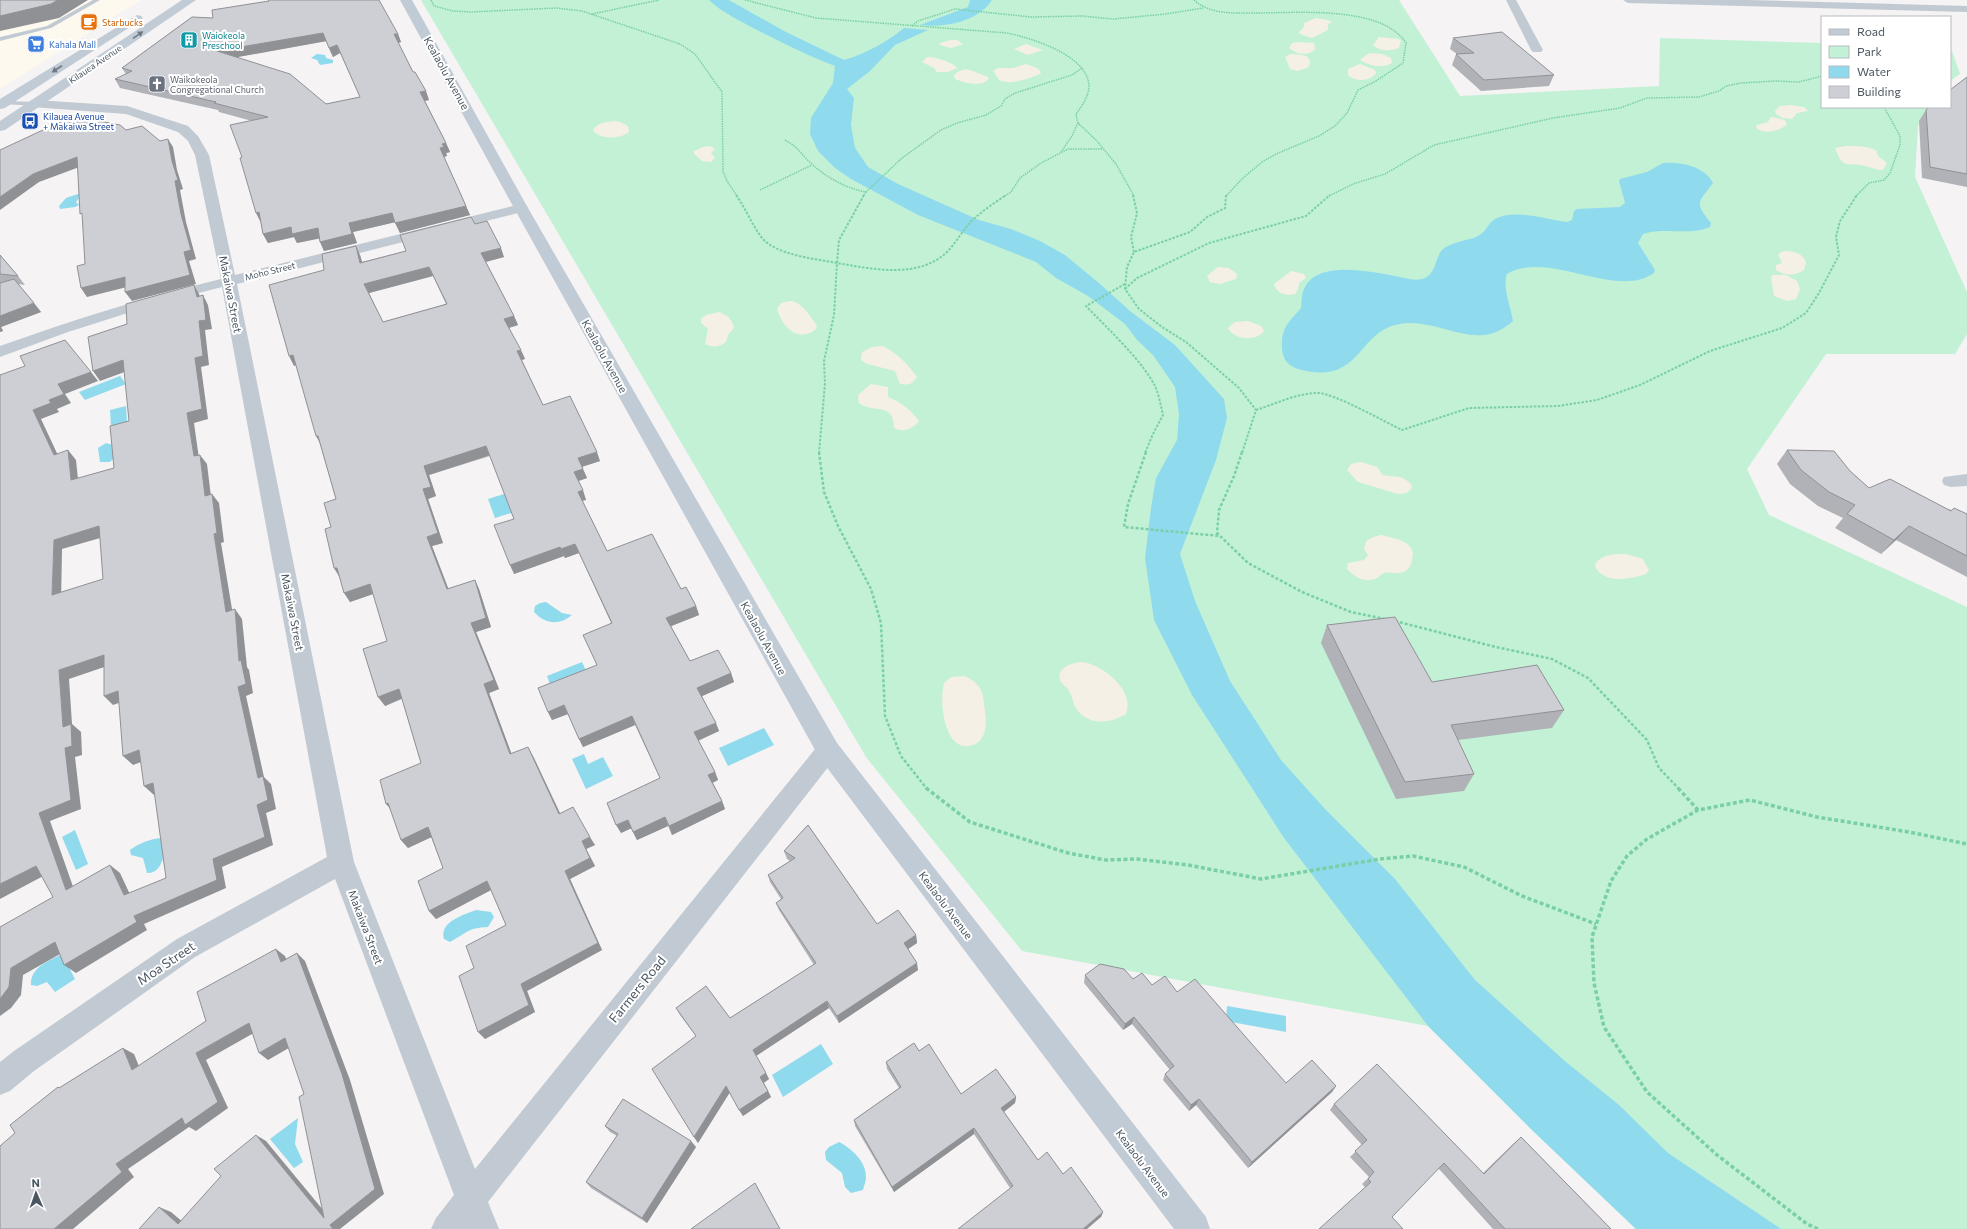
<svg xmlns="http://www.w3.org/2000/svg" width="1967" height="1229" font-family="Commissioner,sans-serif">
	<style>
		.commercial { fill: #fdf9ef }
		.green { fill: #c3f1d5 }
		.sand { fill: #f5f0e5 }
		.water { fill: #90daee }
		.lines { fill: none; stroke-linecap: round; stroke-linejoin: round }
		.path-far3 { stroke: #7ad0a6; stroke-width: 1.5; stroke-dasharray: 1.5 1; stroke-linecap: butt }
		.path-far2 { stroke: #7ad0a6; stroke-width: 2; stroke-dasharray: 2.5 1.5; stroke-linecap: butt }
		.path-far1 { stroke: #7ad0a6; stroke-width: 2.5; stroke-dasharray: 3 2; stroke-linecap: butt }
		.path { stroke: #7ad0a6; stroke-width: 3.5; stroke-dasharray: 4 2.5; stroke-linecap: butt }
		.lane { fill: #c1cad2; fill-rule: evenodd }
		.street { fill: #c1cad2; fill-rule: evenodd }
		.secondary { fill: #c1cbd6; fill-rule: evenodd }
		.wall { fill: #b0b2b7; fill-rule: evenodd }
		.shaded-wall { fill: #909195 }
		.building { fill: #cdcfd5; stroke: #909195; fill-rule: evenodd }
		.oneway { fill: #6e7984 }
		.labels { text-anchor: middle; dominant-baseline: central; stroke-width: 4; stroke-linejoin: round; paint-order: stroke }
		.far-food-label { font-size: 9px; fill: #c56008; stroke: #fff; text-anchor: start }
		.far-culture-label { font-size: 9px; fill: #0d838f; stroke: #fff; text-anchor: start }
		.far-shop-label { font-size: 9px; fill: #366cbe; stroke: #fff; text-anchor: start }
		.far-street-label { font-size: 9px; fill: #4a5661; stroke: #fff }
		.far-worship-label { font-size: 9px; fill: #5b616d; stroke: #fff; text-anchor: start }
		.far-transit-label { font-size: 9px; fill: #164399; stroke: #fff; text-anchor: start }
		.street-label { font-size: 11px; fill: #4a5661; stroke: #fff }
		.near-street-label { font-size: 13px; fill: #4a5661; stroke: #fff }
	</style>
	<rect width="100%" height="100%" fill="#f5f3f3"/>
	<path class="commercial" d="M0,0H141L0,89Z"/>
	<g class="green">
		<path d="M421,0H1399L1460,96L1659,86L1660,38L1822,43V107H1930L1918,125L1915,177L1967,292V334L1955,354H1826L1747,469L1769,515L1967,607V1229H1636L1533,1131L1428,1026L1022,951L866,757Z"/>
		<path d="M1950,51H1952L1960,74L1950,81Z"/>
	</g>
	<g class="sand">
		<path d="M1316,18L1332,21L1328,25V30L1312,38L1300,34L1299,32L1304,27V23Z"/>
		<path d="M1379,37L1399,39L1401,41L1399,48C1391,51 1380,52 1373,45Z"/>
		<path d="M951,40H957L963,44L951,48L940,45V43Z"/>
		<path d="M1296,42L1314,43L1315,49C1309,57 1296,54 1289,48L1292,43Z"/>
		<path d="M1026,44L1043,50L1028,55L1014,49Z"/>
		<path d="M1369,53L1382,54L1391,58L1392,63C1383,69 1369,66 1360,60Z"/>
		<path d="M1290,54L1302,55L1308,57L1310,62L1309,67L1298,71L1290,69L1285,57Z"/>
		<path d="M927,57C933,56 955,63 957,68L948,72H937L934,68L922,62Z"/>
		<path d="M1026,64L1037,68L1041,72L1040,74C1031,78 1011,85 1001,81C997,79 996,74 993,71L998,68H1013Z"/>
		<path d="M1360,64L1375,70L1376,73C1370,82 1355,82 1348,75V69Z"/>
		<path d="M966,69C970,70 987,76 989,78C983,88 965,83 955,79L954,76L957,72Z"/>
		<path d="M1791,105L1804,107L1808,111L1797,113L1792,119L1783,118L1776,114L1775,111L1780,106Z"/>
		<path d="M1772,117L1785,120L1787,125C1778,131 1765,135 1756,128L1757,125L1768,122L1770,118Z"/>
		<path d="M614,121L620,122L628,126L629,132C621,139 599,140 593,130C597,123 606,122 614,121Z"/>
		<path d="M710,146L715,149L711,153L715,158L711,162L702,161L694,154V151L703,147Z"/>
		<path d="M1846,146C1857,146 1866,146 1876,150L1878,156L1887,163L1883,170H1880C1874,169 1867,166 1861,165C1843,164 1842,166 1835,148Z"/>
		<path d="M1784,251C1794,251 1803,253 1806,263L1804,270C1795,276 1785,276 1776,270V265L1782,263L1778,254Z"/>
		<path d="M1218,267L1229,268L1237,274L1236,279L1220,284L1210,282L1207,276Z"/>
		<path d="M1291,271L1304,274L1306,278L1299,283L1298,289L1295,294C1285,296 1277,294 1274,284Z"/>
		<path d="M1773,275H1786L1797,281L1800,289L1796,299L1787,301L1774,296L1771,277Z"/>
		<path d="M790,301C801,301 811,317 817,326L815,330C797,343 782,326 777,309L781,303Z"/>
		<path d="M719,312C726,314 733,320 734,328L728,335L726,342C720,347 712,348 705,344L708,329L701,323V319L706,315Z"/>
		<path d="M1248,321L1261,326L1264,331C1256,342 1234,340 1228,328L1235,322Z"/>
		<path d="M882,346C896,352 908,364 917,377C912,385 908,385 900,384L895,371L867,364L861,360L862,352L872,347Z"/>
		<path d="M871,384L888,387V397C902,403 910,409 919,421C913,429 903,433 894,428C894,401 873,414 859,403L858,395Z"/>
		<path d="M1361,462L1377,467L1383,475C1397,478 1400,474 1411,484L1412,488L1407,493L1398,494L1358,482L1347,470L1351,464Z"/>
		<path d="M1381,535C1394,538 1418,542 1412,560C1411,566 1408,570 1403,572C1396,575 1390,571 1384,573C1382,574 1379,577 1377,578C1365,584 1355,577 1347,569L1348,563L1364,560L1368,555L1364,549L1366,541L1373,537Z"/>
		<path d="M1626,554L1643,559L1649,570L1646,574C1629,579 1604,585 1595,566C1598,554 1616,554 1626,554Z"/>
		<path d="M1082,662C1102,664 1136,691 1126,714C1112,723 1090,726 1078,711C1073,706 1073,697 1069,691C1067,687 1063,685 1061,682C1055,668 1071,663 1082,662Z"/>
		<path d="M964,676C977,681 983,689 984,703C985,712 987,722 985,731C983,737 980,743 973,745C944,755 939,701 944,683L951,677Z"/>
	</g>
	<g class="water">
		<path d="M709,0H729L786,32L844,60C865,54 887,42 904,28L928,30L895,45L870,71L847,89L854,98L851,125L855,148L868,167L898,184L979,220L1011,229L1040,241L1065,255L1100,284L1130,311L1175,345L1224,399L1227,418L1216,460L1180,554L1195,601L1230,681L1281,760L1325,809L1395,879L1475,980L1566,1062L1619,1105L1668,1153L1781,1229H1636L1533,1131L1428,1026L1284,838L1192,695L1154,620L1145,558L1151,508L1156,478L1177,440L1179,414L1175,387L1153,355L1137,340L1125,324L1088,296L1056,278L1036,262L918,215L851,179L835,168L818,151L810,134L811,118L833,83L835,66C808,56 783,43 757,30C740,21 723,13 709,0Z"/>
		<path d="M970,0H992C978,22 944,28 920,25L968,7Z"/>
		<path d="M317,54L325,55L326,58L333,60V63L320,65L317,60L311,58Z"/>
		<path d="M1663,163C1681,162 1704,166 1713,183C1698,203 1694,202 1711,223L1710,227C1689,236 1665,227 1643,234L1638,243L1655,270L1654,273C1617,300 1547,249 1507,274C1502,288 1511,307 1513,321C1476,355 1440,317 1400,324C1356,331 1362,387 1298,369C1284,365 1281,354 1282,341C1283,325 1292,319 1301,308C1302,301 1301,294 1305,287C1320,260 1370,272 1395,276C1405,278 1416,282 1425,278C1436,273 1435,258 1442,250C1450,242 1466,241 1476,237C1487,232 1487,224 1495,219C1514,208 1547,220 1567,222L1572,220L1574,211L1577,209L1620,207L1625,203L1619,181L1620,179L1647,172Z"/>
		<path d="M78,194L81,195L76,202L79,205L75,207L60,209L59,206L66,198Z"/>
		<path d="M120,376L126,384L85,400L79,392Z"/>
		<path d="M126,406L127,422L111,426L110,410Z"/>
		<path d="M106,443L113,445L114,458L110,462H100L98,448Z"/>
		<path d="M507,493L514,512L495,518L488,499Z"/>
		<path d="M546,602L562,613L572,615C559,626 545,624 534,612L535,606L540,603Z"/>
		<path d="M582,662L588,675L552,690L547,676Z"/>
		<path d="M764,728L774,745L728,766L719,748Z"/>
		<path d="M584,754L588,764L603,757L613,776L586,789L572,759Z"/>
		<path d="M75,830L88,864L76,870L62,837Z"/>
		<path d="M162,838C167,850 163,874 147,873L143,858L131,855L130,850C140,843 149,839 162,838Z"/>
		<path d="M476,910L491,912L494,917L488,927C467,928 467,933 450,942L444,939C439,922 463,915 476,910Z"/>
		<path d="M62,954L75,979L55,992L47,982L37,986L31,985C30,968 48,961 62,954Z"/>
		<path d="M1227,1006L1286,1016V1032L1226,1021Z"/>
		<path d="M821,1044L833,1064L783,1097L772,1075Z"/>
		<path d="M298,1118L295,1144L303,1162L294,1168L270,1139Z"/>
		<path d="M839,1142C852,1149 866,1161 866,1177C866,1181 864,1186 863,1190L851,1193L845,1187L842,1173L826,1160L825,1152L829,1147Z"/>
	</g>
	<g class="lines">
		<g class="path-far3">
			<path d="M431,0L434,6L453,11L471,12L556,8L582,11L680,44L695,54L722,92L723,171L727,181L737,196"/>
			<path d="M745,0L816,18L1007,33C1031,38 1088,55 1089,86C1089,96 1082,106 1076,114L1078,123L1096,140L1116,164L1134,196"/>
			<path d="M1194,0C1211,15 1234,13 1255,13C1296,13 1382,5 1406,43L1403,63L1376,81L1358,90L1347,113L1335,126L1319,136L1276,154L1262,162L1243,178L1226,196"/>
			<path d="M592,14L659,0"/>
			<path d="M912,26L918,21L955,9L1031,17L1082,16L1113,19L1166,14L1203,8"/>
			<path d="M785,140C800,148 801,155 813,165C827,178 848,189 866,192L863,196"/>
			<path d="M1061,152L1072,136L1078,123"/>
			<path d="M760,190L812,165"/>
			<path d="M866,192L902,158L941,130L957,123L986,115L1001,106L1005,99L1015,93L1072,75L1082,68"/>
			<path d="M1005,196L1011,192L1020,178L1041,163L1068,149H1102"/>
			<path d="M1329,196L1353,184L1385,174L1434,145L1553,118L1620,108L1647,98L1699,97L1719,91L1726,86L1741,83L1775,81L1799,82L1822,76"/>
			<path d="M1856,196L1869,183L1884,180L1890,173L1900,145V136L1884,107"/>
		</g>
		<g class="path-far2">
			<path d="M736,195C746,209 752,225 762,238C776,255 816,259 837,263L834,315L824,361L825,383L819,453"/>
			<path d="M864,195L839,240L837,263C872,269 920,280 949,250C958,240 965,226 976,217C985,209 996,202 1006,195"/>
			<path d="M1133,195L1137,213L1131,237L1134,252"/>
			<path d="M1226,195L1225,208L1207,217L1190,232L1134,252L1127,267L1125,289L1139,309L1162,327L1186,342L1239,388L1256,410L1242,453"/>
			<path d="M1125,284L1086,306C1107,328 1143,361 1156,388C1159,396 1161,406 1163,415L1153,434L1145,453"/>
			<path d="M1125,289L1137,278L1209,243L1306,216L1330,195"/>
			<path d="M1256,410C1275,404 1297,393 1318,393C1334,393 1385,422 1402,430L1469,408L1558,406L1597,400L1640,385L1710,351L1782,328L1806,313L1819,293L1839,255L1836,237L1840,221L1857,195"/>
		</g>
		<g class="path-far1">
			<path d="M819,452L824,492L838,526L871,589L881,623L885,716L901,756L927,789"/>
			<path d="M1146,452L1128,504L1124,527L1220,536"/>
			<path d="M1242,452L1234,476L1219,510L1217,533L1248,563L1302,592L1351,612L1385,619"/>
			<path d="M1395,621L1496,647L1552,659L1588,678L1647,740L1659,768L1679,789"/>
		</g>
		<g class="path">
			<path d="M926,788L970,822L1068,853L1106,860L1137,859L1188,865L1261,879L1380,859L1413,856L1464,867L1522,896L1596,924"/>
			<path d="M1678,788L1698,810"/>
			<path d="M1818,1229L1807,1224L1717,1155L1647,1092L1604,1027L1594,983L1592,937L1611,881L1627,856L1647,839L1698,810L1750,800L1817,817L1909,832L1967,844"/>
		</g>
		<g class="lane">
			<path d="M93,0H100L51,28L0,41V37L47,26Z"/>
			<path d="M5,101L36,102L39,104L36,106L3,104L2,103Z"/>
		</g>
		<g class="street">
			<path d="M1506,0H1516L1543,50L1541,52H1533L1531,50Z"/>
			<path d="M1623,0H1749L1967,6V12L1628,3Z"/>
			<path d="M36,100L127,106L188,126L198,136L209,155L235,275L521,204L526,205L528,208L526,211L237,284L354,862L475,1169L820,743L828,740L836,743L840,750L836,757L488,1202L499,1229H431L436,1218L454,1195L335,879L195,957L34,1071L10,1091L0,1095V1062L14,1051L177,939L327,857L222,287L156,304L68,332L0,357V346C73,320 146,297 221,279L195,155L188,141L178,132L126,114L32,107L30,104Z"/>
			<path d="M1967,474V486L1951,487L1944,485L1942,481L1944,477Z"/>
		</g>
		<g class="secondary">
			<path d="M182,0H196L5,130L0,131V121Z"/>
			<path d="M400,0H412L528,208L837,743L1206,1217L1210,1229H1174L819,757L514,208Z"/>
			<path d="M137,15L141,16L143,18L141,20L5,108L0,109V99Z"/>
		</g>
	</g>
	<g class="wall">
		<path d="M192,17L398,34L401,42L398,43L413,72L429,100L425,101L446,143L450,152L446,153L447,156L444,157L466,206L470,215L400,233L395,222L353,232L357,243L324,251L319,238L297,243L294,237L268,243L263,234L261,222L242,157L252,121L219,112L218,110L120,88L115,79L126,74L122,68ZM326,41L333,57L340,53L360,97L326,104L236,57Z"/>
		<path d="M1453,38L1554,75L1549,86L1481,91L1452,65L1456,54H1457L1450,49Z"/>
		<path d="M1967,77V187L1922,178L1919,121L1926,110Z"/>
		<path d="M475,224L504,257L486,262L514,316L518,325L509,328L525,359L522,360L543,405L600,461L582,467L587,478L579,481L586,500L582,501L607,551L681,589L696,606L699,615L671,626L690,661L731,673L734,682L702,696L719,731L698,741L715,772L718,780L713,783L722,801L725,809L672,835L668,826L637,840L631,828L621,833L660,778L635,725L583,747L568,714L552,720L548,712L596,665L611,623L579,553L565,558L564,556L514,574V519L490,456L429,475L436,496L428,499L443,543L432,546L448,589L475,580L479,589L491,627L476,632L499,689L489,693L511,754L533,756L560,813L595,845L586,849L595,866L570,879L602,950L527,991L535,1012L485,1039L474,968L506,925L491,890L436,919L429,911L443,868L431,837L408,848L401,840L421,763L402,699L385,706L387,641L373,594L350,602L339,575L334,568L331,527L336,499L320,444L296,365L294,366L324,270L360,255L362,262L406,251ZM433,276L446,304L383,322L369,293Z"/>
		<path d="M0,255L18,276L25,285L18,284L41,312L1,327L3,331L0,332V283H2H0Z"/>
		<path d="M1787,450L1850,471L1869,488L1967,514V577L1896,540L1881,554L1835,528L1843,518L1818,506L1790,484L1777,464Z"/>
		<path d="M1327,625L1432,682L1564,710L1552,728L1458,740L1474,774L1464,791L1396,799L1321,643Z"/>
		<path d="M808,825L877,924L916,935L917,943L908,949L918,970L839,1023L829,1008L756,1056L769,1079L764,1083L771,1097L743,1116L730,1092L698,1143L694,1137L696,1036L680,1015L676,1008L730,1018L814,965L779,910L776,903L781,899L770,882L768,875L790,861L787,859L784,851Z"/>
		<path d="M1085,975L1133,979L1177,992L1286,1083L1336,1086L1332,1092L1248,1168L1196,1105L1189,1111L1163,1080L1165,1074L1170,1070L1132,1024L1123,1030L1084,983Z"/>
		<path d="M919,1051L961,1094L1016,1097L1015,1103L1004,1112L1038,1160L1063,1174L1103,1212L1101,1217L1010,1188L974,1134L894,1192L855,1126L854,1120L899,1088L887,1069L886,1062Z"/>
		<path d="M1334,1104L1483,1173L1514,1143L1521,1137L1611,1229H1493L1439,1169L1365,1187L1362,1184L1369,1177L1350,1157L1362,1145L1330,1110Z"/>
		<path d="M605,1126L696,1147L647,1223L591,1188L586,1182L617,1136L610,1132Z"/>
	</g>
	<g class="shaded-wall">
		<path d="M58,0H88L59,18L0,31V16Z"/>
		<path d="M323,33L327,41L222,60L217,51Z"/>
		<path d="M394,34H398L401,42L397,43Z"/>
		<path d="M337,45L340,53L333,57L329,48Z"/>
		<path d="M426,91L429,100L424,101L420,92Z"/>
		<path d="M168,139L173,147L177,170L183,189L180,190L186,222L196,259L189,261L196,284L132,301L125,292L184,252L175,181Z"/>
		<path d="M446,143L450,152L446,153L447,156L443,157L440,148L442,144Z"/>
		<path d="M77,157L82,166L39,182L0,210V197L33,174Z"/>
		<path d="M466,206L470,215L400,233L395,223Z"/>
		<path d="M259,212L261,223L256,213Z"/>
		<path d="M392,213L396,222L353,232L357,243L324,251L320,242L349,223Z"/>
		<path d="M291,227L318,228L322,238L297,243L294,237L268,243L263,234Z"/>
		<path d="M356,246L360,255L365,272L360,263Z"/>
		<path d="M501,248L504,257L485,262L481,253Z"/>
		<path d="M429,267L433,276L369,293L364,284Z"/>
		<path d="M125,277L131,286L87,297L81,288Z"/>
		<path d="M194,285L199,294L203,306L197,297Z"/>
		<path d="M203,295L208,305L212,329L205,330L209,365L201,367L208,419L194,423L200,466L194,456L187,413L195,358L199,321Z"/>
		<path d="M34,303L41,312L1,327L3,331L0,332V316Z"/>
		<path d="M514,316L518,325L508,328L504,319Z"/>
		<path d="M521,350L525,359L521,360L517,351Z"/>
		<path d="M293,355L298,364L294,366L289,356Z"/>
		<path d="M123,360L130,370L100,381L93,371Z"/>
		<path d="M91,372L98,381L65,394L71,403L57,409L59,412L41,419L62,464L54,455L33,410L49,400L58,384Z"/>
		<path d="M316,436H318L321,445Z"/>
		<path d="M486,446L490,455L429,475L436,496L428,499L443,543L432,546L452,598L447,589L427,537L423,489L424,466Z"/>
		<path d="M68,450L76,460L79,489L71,480Z"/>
		<path d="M597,452L600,461L581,467L578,458Z"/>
		<path d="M200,455L207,464L212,505L205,496Z"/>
		<path d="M583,469L587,478L578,481L574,472Z"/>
		<path d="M583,490L586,500L581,501L578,492Z"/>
		<path d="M212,494L219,503L224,542L221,543L234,621L226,612L214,534Z"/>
		<path d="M99,526L107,536L62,549L61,604L52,595L54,540Z"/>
		<path d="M1909,526L1896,540L1881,554L1894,540Z"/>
		<path d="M575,544L579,553L565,558L561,549Z"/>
		<path d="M560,547L564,556L514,574L510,565Z"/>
		<path d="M334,568H337L340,578Z"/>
		<path d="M475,580L479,589L491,627L476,632L499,689L489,693L515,763L510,754L484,684L471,623Z"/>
		<path d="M370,584L376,593L350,602L344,593Z"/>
		<path d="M696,606L699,615L669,627L666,618Z"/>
		<path d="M235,609L242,619L247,667L249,670L253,693L246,696L264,777L271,784L276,809L266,813L273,845L222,867L226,888L144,924L147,930L76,973L64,965L213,859L257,805L258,778L238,687L239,661Z"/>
		<path d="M104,655L113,664L69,679L72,724L81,732L82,755L75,757L81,809L50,821L77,898L66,890L39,813L65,748L63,727L59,670Z"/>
		<path d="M731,673L734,682L700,697L697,688Z"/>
		<path d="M399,689L405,697L385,706L378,697Z"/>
		<path d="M118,691L127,700L113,705L104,696Z"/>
		<path d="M564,705L568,714L552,720L548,712Z"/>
		<path d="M632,716L635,725L583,747L579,739Z"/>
		<path d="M716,723L719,731L697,741L694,732Z"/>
		<path d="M528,747L533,756L564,822L559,814Z"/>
		<path d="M139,750L149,759L133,765L123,756Z"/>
		<path d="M715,772L718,780L711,783L708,775Z"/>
		<path d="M153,783L162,791L154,795L144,786Z"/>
		<path d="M722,801L725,809L672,835L669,826Z"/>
		<path d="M388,803L393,812L386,804Z"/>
		<path d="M665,817L668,826L637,840L633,832Z"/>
		<path d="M628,820L632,828L621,833L616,825Z"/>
		<path d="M428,827L434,836L408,848L401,840Z"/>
		<path d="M590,837L595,845L586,849L595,866L570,879L602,950L527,991L535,1012L485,1039L478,1032L521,984L565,871L582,841Z"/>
		<path d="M110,865L120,873L134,903L124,895Z"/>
		<path d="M36,866L47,874L0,899V884Z"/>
		<path d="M487,881L493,889L436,919L429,911Z"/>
		<path d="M916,935L917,943L905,951L904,943Z"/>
		<path d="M55,942L67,950L23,975L21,995L11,1008L0,1016V999L11,968Z"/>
		<path d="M276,949L285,956L290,970L281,962Z"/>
		<path d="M297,953L305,961L350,1080L384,1194L340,1229H333L256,1135L266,1141L333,1222Z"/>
		<path d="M917,963L918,970L839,1023L837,1016Z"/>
		<path d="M827,1001L829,1008L756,1056L753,1050Z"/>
		<path d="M1134,1017L1132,1024L1123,1030L1125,1024Z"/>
		<path d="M249,1023L259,1030L206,1060L228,1108L196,1131L189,1127L128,1169L134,1177L73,1229H54L116,1164L196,1053Z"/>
		<path d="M285,1038L294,1045L268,1060L259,1053Z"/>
		<path d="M123,1048L134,1054L143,1076L132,1070Z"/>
		<path d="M766,1073L769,1079L763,1083L760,1077Z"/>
		<path d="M726,1086L730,1092L698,1143L694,1137Z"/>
		<path d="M1336,1086L1332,1092L1248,1168L1252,1162Z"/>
		<path d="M768,1091L771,1097L743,1116L739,1110Z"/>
		<path d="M1016,1097L1015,1103L1001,1114V1108Z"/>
		<path d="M1199,1099L1196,1105L1189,1111L1191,1105Z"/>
		<path d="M974,1128V1134L894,1192L892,1187Z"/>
		<path d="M691,1141L696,1147L647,1223L642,1218Z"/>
		<path d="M159,1207L171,1212L190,1228L178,1224Z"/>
		<path d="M1103,1212L1101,1217L1087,1229H1083Z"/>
	</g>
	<g class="building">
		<path d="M0,0H58L51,4L0,16Z"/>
		<path d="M268,0H379L398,34H394L413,72H415L426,91L420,92L446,143L442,144L444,147L440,148L466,206L395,223L392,213L349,223L352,234L320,242L318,228L292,234L291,227L263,234L259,212L256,213L240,158L242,157L230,125L268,117L214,103L216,102L115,79L132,71L122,68L192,17L213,18L212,10L269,1ZM323,33L329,48L337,45L360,97L326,104L290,74L217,51Z"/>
		<path d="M1502,32L1554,75L1484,80L1456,54L1474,53L1453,38Z"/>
		<path d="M1967,77V174L1930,167L1926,110L1929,107H1950V90Z"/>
		<path d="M73,116L120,125L126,130L142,126L160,141L168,139L172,161L178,180L175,181L181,214L191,250L184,252L190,275L125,292V277L81,288L77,266L85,264L82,213L80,214L77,157L33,174L0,197V150Z"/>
		<path d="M471,217L475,224L487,221L501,248L481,253L514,316L504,319L521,350L517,351L543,405L570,396L597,452L578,458L583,469L574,472L583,490L578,492L607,551L652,534L681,589L686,587L696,606L666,618L690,661L718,650L731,673L697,688L716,723L694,732L715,772L708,775L722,801L669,826L665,817L633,832L628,820L616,825L607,803L660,778L632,716L579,739L564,705L548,712L538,688L597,665L583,635L612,623L575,544L561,549L560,547L510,565L494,525L514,519L486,446L424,466L431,487L423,489L438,533L427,537L447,589L475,580L486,618L471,623L494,680L484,684L510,754L528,747L559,814L573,807L590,837L582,841L590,858L565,871L598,943L521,984L529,1005L478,1032L459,976L474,968L466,946L506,925L487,881L429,911L418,881L443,868L428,827L401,840L388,803L386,804L380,780L421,763L399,689L378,697L363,649L387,641L370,584L344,593L337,568H334L325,529L331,527L324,503L336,499L318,436H316L293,355L289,356L269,285L324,270L322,254L356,246L360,263L406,251L400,235ZM429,267L447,304L383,322L364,284Z"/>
		<path d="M0,255L18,276L0,274Z"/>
		<path d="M14,279L34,303L0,316V283Z"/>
		<path d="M194,285L197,297L203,295L206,320L199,321L203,356L195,358L202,409L187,413L194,456L200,455L205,496L212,494L217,533L214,534L226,612L235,609L239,661L241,660L246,684L238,687L258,778L263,776L268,800L257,805L265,837L213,859L217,880L134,916L137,922L64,965L55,942L11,968L9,987L0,999V927L53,897L36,866L0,884V375L25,366L20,356L65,340L91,372L58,384L64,394L49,400L51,403L33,410L54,455L68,450L71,480L114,468L110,426L129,421L123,360L93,371L88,337L127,324L126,304ZM99,526L103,579L52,595L54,540ZM104,655V696L118,691L123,756L139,750L144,786L153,783L166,878L124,895L110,865L66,890L39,813L71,800L65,748L72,746L71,724L63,727L59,670Z"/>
		<path d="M1787,450L1834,451L1850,471L1869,488L1890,479L1951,511L1954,508L1967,514V556L1909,526L1894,540L1847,514L1855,505L1829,492L1801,470Z"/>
		<path d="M1395,617L1432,682L1537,665L1564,710L1451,725L1474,774L1405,782L1327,625Z"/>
		<path d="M808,825L877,924L898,910L916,935L904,943L917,963L837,1016L827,1001L753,1050L766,1073L760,1077L768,1091L739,1110L726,1086L694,1137L652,1069L696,1036L676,1008L706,986L730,1018L816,963L776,903L783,898L768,875L795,858L784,851Z"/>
		<path d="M276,949L281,962L297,953L342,1074L375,1189L330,1225L333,1229H139L159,1207L178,1224L221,1176L214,1169L256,1135L324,1218L299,1097L304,1094L285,1038L259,1053L249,1023L196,1053L218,1102L185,1125L182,1118L116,1164L122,1172L54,1229H0V1146L15,1133L10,1125L58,1087L59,1088L123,1048L132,1070L206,1021L197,992Z"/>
		<path d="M1100,964L1124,969L1133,979L1142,973L1152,985L1165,976L1177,992L1195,979L1286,1083L1312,1060L1336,1086L1252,1162L1199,1099L1191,1105L1165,1074L1174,1066L1134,1017L1125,1024L1085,975Z"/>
		<path d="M914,1043L919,1051L929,1044L961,1094L996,1069L1016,1097L1001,1108L1038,1160L1047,1152L1063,1174L1071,1167L1103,1212L1083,1229H958L1013,1186L974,1128L892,1187L854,1120L901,1087L886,1062Z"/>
		<path d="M1377,1064L1484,1174L1521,1137L1611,1229H1505L1444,1163L1392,1217L1403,1229H1319L1371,1182L1368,1179L1374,1172L1355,1151L1367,1140L1334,1104Z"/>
		<path d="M623,1099L691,1141L642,1218L586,1182L618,1134L605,1126Z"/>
		<path d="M755,1183L780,1229H691Z"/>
	</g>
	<defs><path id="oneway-solid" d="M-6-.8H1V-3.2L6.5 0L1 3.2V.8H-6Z"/></defs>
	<g class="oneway">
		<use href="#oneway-solid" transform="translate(138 35) rotate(-34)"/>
		<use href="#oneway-solid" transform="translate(57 69) rotate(147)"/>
	</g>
	<defs>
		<symbol id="cafe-square" viewBox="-11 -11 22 22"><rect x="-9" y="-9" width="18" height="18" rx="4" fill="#e8710a" stroke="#fff"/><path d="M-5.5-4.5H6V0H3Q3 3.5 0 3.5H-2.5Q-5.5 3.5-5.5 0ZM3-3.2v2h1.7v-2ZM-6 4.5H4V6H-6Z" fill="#fff"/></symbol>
		<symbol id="building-square" viewBox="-11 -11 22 22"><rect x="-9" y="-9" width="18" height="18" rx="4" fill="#0f9aa8" stroke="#fff"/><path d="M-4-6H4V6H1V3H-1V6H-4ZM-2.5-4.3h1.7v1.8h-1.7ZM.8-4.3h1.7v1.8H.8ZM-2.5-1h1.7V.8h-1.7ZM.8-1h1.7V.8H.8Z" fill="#fff"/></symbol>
		<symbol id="supermarket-square" viewBox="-11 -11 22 22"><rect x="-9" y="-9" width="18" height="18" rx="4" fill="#3f7fe0" stroke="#fff"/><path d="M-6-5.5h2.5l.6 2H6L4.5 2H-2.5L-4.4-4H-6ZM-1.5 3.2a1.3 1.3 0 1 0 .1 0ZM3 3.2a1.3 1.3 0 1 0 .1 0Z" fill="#fff"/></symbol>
		<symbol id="church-square" viewBox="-11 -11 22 22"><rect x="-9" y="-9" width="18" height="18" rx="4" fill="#6b7280" stroke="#fff"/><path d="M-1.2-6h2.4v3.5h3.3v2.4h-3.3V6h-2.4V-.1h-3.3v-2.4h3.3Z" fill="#fff"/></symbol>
		<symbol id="bus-square" viewBox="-11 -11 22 22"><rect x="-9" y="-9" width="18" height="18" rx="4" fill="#1a4fb4" stroke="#fff"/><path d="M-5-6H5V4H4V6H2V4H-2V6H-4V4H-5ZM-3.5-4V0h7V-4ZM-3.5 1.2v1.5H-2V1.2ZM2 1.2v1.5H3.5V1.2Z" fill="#fff"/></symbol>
	</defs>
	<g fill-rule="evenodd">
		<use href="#cafe-square" x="79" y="12" width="20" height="20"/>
		<use href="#building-square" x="179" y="30" width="20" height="20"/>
		<use href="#supermarket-square" x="26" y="34" width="20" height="20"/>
		<use href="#church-square" x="147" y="74" width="20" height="20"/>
		<use href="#bus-square" x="20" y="111" width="20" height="20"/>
	</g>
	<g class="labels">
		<g class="far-food-label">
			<text x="102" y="22">Starbucks</text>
		</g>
		<g class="far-culture-label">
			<text x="202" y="35">Waiokeola<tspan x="202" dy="10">Preschool</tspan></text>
		</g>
		<g class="far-shop-label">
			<text x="49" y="44">Kahala Mall</text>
		</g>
		<g class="far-street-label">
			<text transform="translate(95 64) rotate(-34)">Kilauea Avenue</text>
			<text transform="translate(270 271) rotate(-14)">Moho Street</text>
		</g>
		<g class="far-worship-label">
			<text x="170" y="79">Waikokeola<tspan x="170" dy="10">Congregational Church</tspan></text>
		</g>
		<g class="far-transit-label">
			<text x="43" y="116">Kilauea Avenue<tspan x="43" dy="10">+ Makaiwa Street</tspan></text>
		</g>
		<g class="street-label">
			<text transform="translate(447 73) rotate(61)">Kealaolu Avenue</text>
			<text transform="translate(231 294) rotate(79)">Makaiwa Street</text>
			<text transform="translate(605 356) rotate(61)">Kealaolu Avenue</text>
			<text transform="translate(293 612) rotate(79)">Makaiwa Street</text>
			<text transform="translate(764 638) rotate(61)">Kealaolu Avenue</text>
			<text transform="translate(946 905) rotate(53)">Kealaolu Avenue</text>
			<text transform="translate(366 927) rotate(69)">Makaiwa Street</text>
			<text transform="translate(1143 1163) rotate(53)">Kealaolu Avenue</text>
		</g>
		<g class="near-street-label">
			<text transform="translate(166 963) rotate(-34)">Moa Street</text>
			<text transform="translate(637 989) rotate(-51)">Farmers Road</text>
		</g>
	</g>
	<rect x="1821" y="16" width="130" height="92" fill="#ffffff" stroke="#b7bbc0"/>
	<rect x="1829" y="29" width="20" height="6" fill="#c1cbd6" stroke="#b7bbc0"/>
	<text x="1857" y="36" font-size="12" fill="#4a5661">Road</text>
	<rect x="1829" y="46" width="20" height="12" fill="#c3f1d5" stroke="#b7bbc0"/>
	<text x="1857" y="56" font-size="12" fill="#4a5661">Park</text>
	<rect x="1829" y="66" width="20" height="12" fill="#90daee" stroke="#b7bbc0"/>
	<text x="1857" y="76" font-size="12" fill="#4a5661">Water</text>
	<rect x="1829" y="86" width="20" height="12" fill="#cdcfd5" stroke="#b7bbc0"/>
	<text x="1857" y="96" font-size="12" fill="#4a5661">Building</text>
	<g transform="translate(36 1193) rotate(358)" stroke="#ffffff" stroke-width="3" paint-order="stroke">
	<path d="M0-3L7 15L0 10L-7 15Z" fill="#4a5661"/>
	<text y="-6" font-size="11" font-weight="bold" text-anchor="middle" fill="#4a5661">N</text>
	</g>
</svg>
